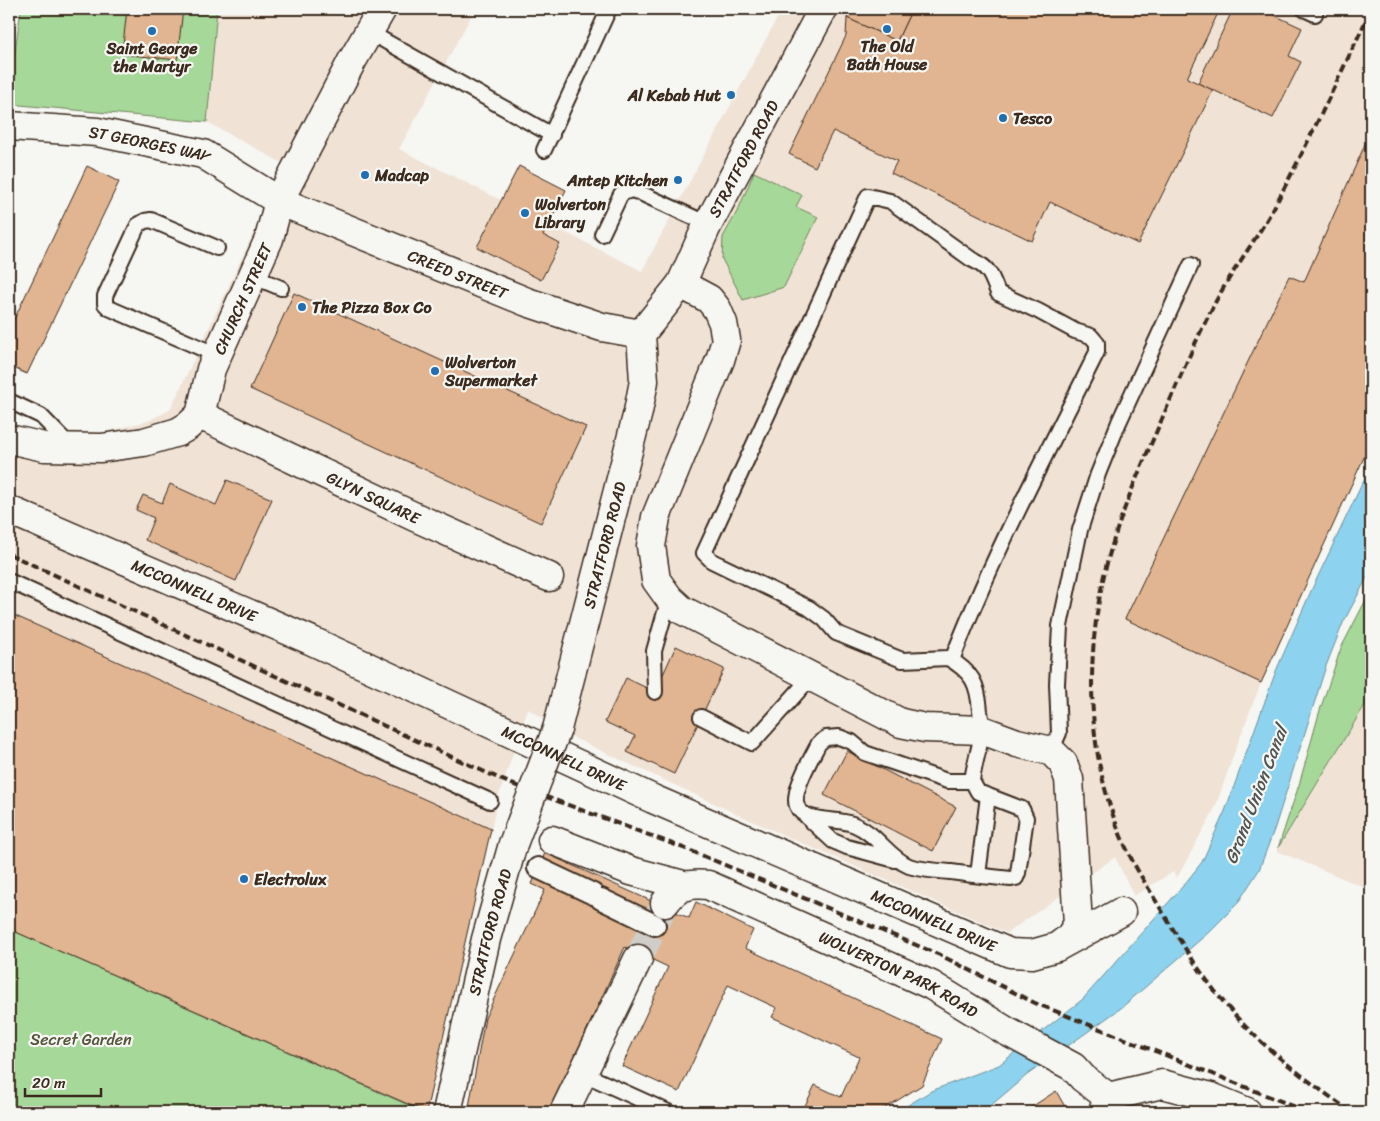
<svg xmlns="http://www.w3.org/2000/svg" width="1380" height="1121" font-family="Sriracha,sans-serif">
	<style>
		.built { fill: #f0e2d5 }
		.green { fill: #a6d899; stroke: #70815c }
		.water { fill: #8dd3ef; stroke: #6c8f9b }
		.building { fill: #e1b591; stroke: #3b2a1e }
		.lines { fill: none; stroke-linecap: round; stroke-linejoin: round }
		.minor-tunnel { stroke: #d1cdc8; stroke-width: 28; stroke-dasharray: 28 14; stroke-linecap: butt }
		.service-casing { stroke: #3b2a1e; stroke-width: 18 }
		.pedestrian-casing { stroke: #3b2a1e; stroke-width: 24 }
		.minor-casing { stroke: #3b2a1e; stroke-width: 31 }
		.tertiary-casing { stroke: #3b2a1e; stroke-width: 31 }
		.service { stroke: #f6f6f2; stroke-width: 14 }
		.pedestrian { stroke: #f6f6f2; stroke-width: 20 }
		.minor { stroke: #f6f6f2; stroke-width: 28 }
		.tertiary { stroke: #f6f6f2; stroke-width: 28 }
		.rail { stroke: #3b2a1e; stroke-width: 4; stroke-dasharray: 8 4; stroke-linecap: butt }
		.tertiary-bridge-casing { stroke: #3b2a1e; stroke-width: 31; stroke-linecap: butt }
		.tertiary-bridge { stroke: #f6f6f2; stroke-width: 28 }
		.poi-dot { fill: #1f6fb2; stroke: #f6f6f2; stroke-width: 2 }
		.labels { text-anchor: middle; dominant-baseline: central; stroke-width: 4.5; stroke-linejoin: round; paint-order: stroke }
		.poi-label { font-size: 16px; font-weight: bold; fill: #3b2a1e; stroke: #f6f6f2; text-anchor: start }
		.street-label { font-size: 16px; fill: #3b2a1e; stroke: #f6f6f2 }
		.park-label { font-size: 16px; fill: #56563d; stroke: #f6f6f2 }
		.water-label { font-size: 18px; font-style: italic; fill: #505452; stroke: #f6f6f2 }
	</style>
	<rect width="100%" height="100%" fill="#f6f6f2"/>
	<filter id="ink" filterUnits="userSpaceOnUse"><feTurbulence type="fractalNoise" baseFrequency=".02" numOctaves="2"/><feDisplacementMap in="SourceGraphic" scale="10" xChannelSelector="R" yChannelSelector="G"/><feConvolveMatrix kernelMatrix="1 2 1 2 8 2 1 2 1" color-interpolation-filters="sRGB"/></filter>
	<g filter="url(#ink)">
		<g class="built">
			<path d="M217,9H475L399,149L642,271L782,9H1371V442L1261,683L1238,742L1215,808L1177,878L1173,872L1134,896L1115,857L1007,933L756,823L576,739L528,709L499,795L426,1112L9,929V424L22,430L105,432L148,421L170,410L286,165L207,122Z"/>
			<path d="M1371,696V890L1277,851Z"/>
		</g>
		<g class="green">
			<path d="M21,9H217L207,122L9,104V92Z"/>
			<path d="M754,172L802,195L796,207L818,217L784,287L743,300L722,259L723,237L739,208Z"/>
			<path d="M1371,590V695L1278,848L1299,785L1320,710L1341,648Z"/>
			<path d="M9,929L424,1112H9Z"/>
		</g>
		<path class="water" d="M1371,465V570L1343,623L1326,666L1275,827L1259,870L1237,904L1208,933L1121,1008L1027,1075L983,1112H897L931,1091L999,1065L1083,999L1183,886L1202,862L1225,811L1276,671L1311,591Z"/>
		<g class="building">
			<path d="M127,9H183L177,60L122,54Z"/>
			<path d="M851,9H912L897,41L847,18Z"/>
			<path d="M912,9H1220L1187,78L1213,90L1138,244L1050,202L1032,241L891,173L897,161L833,131L815,167L789,154L846,36L847,18L897,41Z"/>
			<path d="M1233,9H1261L1302,28L1289,56L1301,62L1273,118L1198,83Z"/>
			<path d="M1371,131V442L1261,683L1125,619L1289,276L1304,282Z"/>
			<path d="M87,166L119,182L27,374L9,366V330Z"/>
			<path d="M519,166L566,190L543,235L560,244L541,280L477,247Z"/>
			<path d="M294,293L586,427L541,523L250,389Z"/>
			<path d="M227,480L272,499L236,581L145,540L154,518L136,510L143,495L162,503L170,484L216,505Z"/>
			<path d="M9,613L491,829L426,1112L9,929Z"/>
			<path d="M676,646L724,669L674,774L627,752L635,736L605,722L626,678L655,692Z"/>
			<path d="M847,751L956,807L933,851L824,795Z"/>
			<path d="M545,853L689,918L696,902L753,930L745,948L942,1039L922,1085L879,1112H802L815,1085L841,1097L859,1057L772,1017L777,1008L728,985L679,1092L622,1066L668,967L625,947L549,1112H468L485,1018L545,890L532,884Z"/>
			<path d="M1056,1091L1068,1112H1024Z"/>
		</g>
		<g class="lines">
			<path class="minor-tunnel" d="M638,959L665,903"/>
			<defs>
				<g id="service">
					<path d="M1304,9L1315,14L1316,9"/>
					<path d="M369,32L552,135"/>
					<path d="M544,150L609,9"/>
					<path d="M602,234L621,194L631,190L638,192L708,224"/>
					<path d="M252,276L281,288"/>
					<path d="M217,355L109,308L105,304V296L138,225L145,221L151,220L217,248"/>
					<path d="M9,401L41,416L71,447"/>
					<path d="M9,581L490,801"/>
					<path d="M952,660C993,554 1047,453 1097,352V343L1091,336L1075,331L1038,311L998,293C991,275 990,268 971,259L890,201L868,196L704,553L712,561L809,608L824,619L836,633L902,660L948,658C972,672 978,683 980,711C981,718 982,725 982,731C980,748 974,764 972,781L978,792L1022,809L1026,818L1018,873L1016,878L1011,879C991,877 971,875 951,872C937,871 922,870 909,866C889,858 877,834 855,825C839,817 804,824 797,806C791,792 812,757 819,743L826,738L839,737L852,742L865,753L947,781H972"/>
					<path d="M655,692L654,651L669,598"/>
					<path d="M701,717L752,743L811,677"/>
					<path d="M1051,751L1059,733L1057,684L1060,626L1080,530L1098,474L1119,422L1191,265"/>
					<path d="M807,817L833,841L847,847L895,860"/>
					<path d="M978,875L988,796"/>
					<path d="M584,1074L668,1112"/>
				</g>
				<g id="pedestrian">
					<path d="M538,868L593,894"/>
					<path d="M601,899L655,925"/>
				</g>
				<g id="minor">
					<path id="s1" d="M9,126L97,132L203,154L279,201L527,302L602,327L641,334"/>
					<path d="M681,284L709,299L717,309L723,323L726,340L720,360L656,517L651,546L656,580L669,598L682,610L901,723L925,728L982,730L1017,743L1051,751L1063,763L1069,779L1078,924L1069,938L1061,944"/>
					<path id="s2" d="M200,415L415,517L549,577"/>
					<path id="s3" d="M9,439L44,447L101,448L144,442L178,432L188,426L200,415L211,369L269,239L279,201L352,61L382,9"/>
					<path id="s4" d="M9,510L310,640L653,799L1010,953L1032,954L1057,947L1121,912"/>
					<path d="M552,840L631,871L687,886"/>
					<path id="s5" d="M665,903C677,886 688,883 708,885L931,985L1006,1031L1073,1067L1083,1078L1108,1097L1103,1112"/>
					<path d="M1108,1097L1162,1084L1211,1097L1247,1112"/>
					<path d="M564,1112L638,959"/>
				</g>
				<g id="tertiary">
					<path id="s6" d="M557,729L638,412L644,381L641,334L681,284L706,228L823,9"/>
					<path id="s7" d="M447,1112L486,939L513,844"/>
				</g>
			</defs>
			<use href="#service" class="service-casing"/>
			<use href="#pedestrian" class="pedestrian-casing"/>
			<use href="#minor" class="minor-casing"/>
			<use href="#tertiary" class="tertiary-casing"/>
			<use href="#service" class="service"/>
			<use href="#pedestrian" class="pedestrian"/>
			<use href="#minor" class="minor"/>
			<use href="#tertiary" class="tertiary"/>
			<g class="rail">
				<path d="M9,554L509,783L689,850L940,955L1035,1003L1308,1112"/>
				<path d="M1351,1112C1315,1086 1279,1060 1248,1029C1204,985 1173,929 1141,876C1088,787 1082,674 1104,575C1117,519 1142,465 1165,412C1181,375 1197,337 1216,301C1231,273 1250,248 1266,221C1276,205 1284,188 1293,171C1320,118 1345,64 1371,10"/>
			</g>
			<defs>
				<path id="tertiary-bridge" d="M513,844L557,729"/>
			</defs>
			<use href="#tertiary-bridge" class="tertiary-bridge-casing"/>
			<use href="#tertiary-bridge" class="tertiary-bridge"/>
		</g>
	</g>
	<g class="poi-dot">
		<circle cx="887" cy="29" r="5"/>
		<circle cx="152" cy="31" r="5"/>
		<circle cx="731" cy="95" r="5"/>
		<circle cx="1003" cy="118" r="5"/>
		<circle cx="365" cy="175" r="5"/>
		<circle cx="678" cy="180" r="5"/>
		<circle cx="525" cy="213" r="5"/>
		<circle cx="302" cy="307" r="5"/>
		<circle cx="435" cy="371" r="5"/>
		<circle cx="244" cy="879" r="5"/>
	</g>
	<g class="labels">
		<g class="poi-label">
			<text x="887" y="46" text-anchor="middle">The Old<tspan x="887" dy="18">Bath House</tspan></text>
			<text x="152" y="48" text-anchor="middle">Saint George<tspan x="152" dy="18">the Martyr</tspan></text>
			<text x="721" y="95" text-anchor="end">Al Kebab Hut</text>
			<text x="1013" y="118">Tesco</text>
			<text x="375" y="175">Madcap</text>
			<text x="668" y="180" text-anchor="end">Antep Kitchen</text>
			<text x="535" y="204">Wolverton<tspan x="535" dy="18">Library</tspan></text>
			<text x="312" y="307">The Pizza Box Co</text>
			<text x="445" y="362">Wolverton<tspan x="445" dy="18">Supermarket</tspan></text>
			<text x="254" y="879">Electrolux</text>
		</g>
		<g class="street-label">
			<text stroke="none"><textPath href="#s1" startOffset="142">ST GEORGES WAY</textPath></text>
			<text stroke="none"><textPath href="#s6" startOffset="610">STRATFORD ROAD</textPath></text>
			<text stroke="none"><textPath href="#s1" startOffset="479">CREED STREET</textPath></text>
			<text stroke="none"><textPath href="#s3" startOffset="324">CHURCH STREET</textPath></text>
			<text stroke="none"><textPath href="#s2" startOffset="192">GLYN SQUARE</textPath></text>
			<text stroke="none"><textPath href="#s6" startOffset="190">STRATFORD ROAD</textPath></text>
			<text stroke="none"><textPath href="#s4" startOffset="202">MCCONNELL DRIVE</textPath></text>
			<text stroke="none"><textPath href="#s4" startOffset="608">MCCONNELL DRIVE</textPath></text>
			<text stroke="none"><textPath href="#s4" startOffset="1012">MCCONNELL DRIVE</textPath></text>
			<text stroke="none"><textPath href="#s7" startOffset="185">STRATFORD ROAD</textPath></text>
			<text stroke="none"><textPath href="#s5" startOffset="260">WOLVERTON PARK ROAD</textPath></text>
		</g>
		<g class="park-label">
			<text x="81" y="1039">Secret Garden</text>
		</g>
		<g class="water-label">
			<text transform="translate(1256 795) rotate(-69)">Grand Union Canal</text>
		</g>
	</g>
	<rect width="1380" height="1121" fill="none" stroke="#f6f6f2" stroke-width="30"/>
	<rect x="15" y="15" width="1350" height="1091" fill="none" stroke="#3b2a1e" stroke-width="2" filter="url(#ink)"/>
	<path d="M25 1088v8h76v-8" fill="none" stroke="#3b2a1e" stroke-width="2.5"/>
	<text x="32" y="1088" font-size="15" fill="#3b2a1e" stroke="#f6f6f2" stroke-width="4" paint-order="stroke">20 m</text>
</svg>
